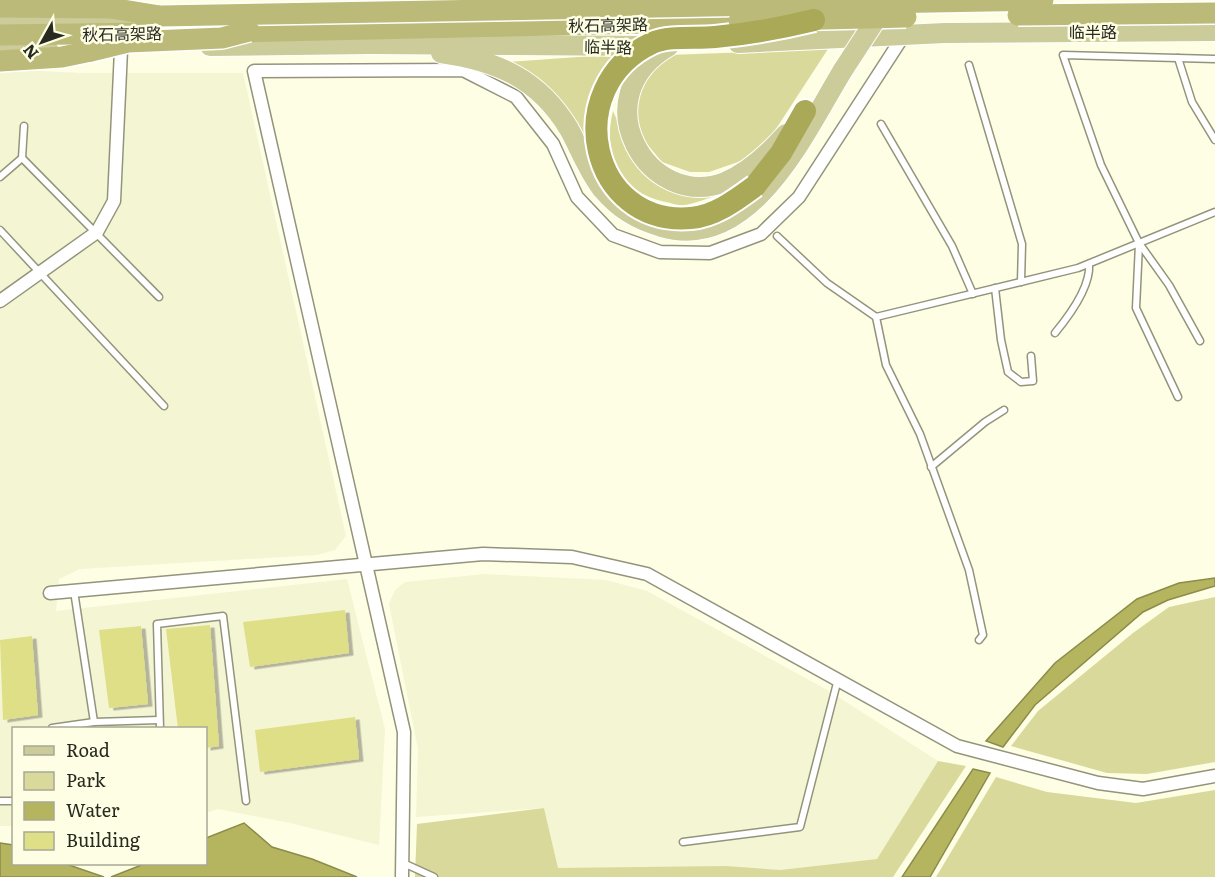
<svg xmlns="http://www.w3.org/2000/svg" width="1215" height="877" font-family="Literata,'Noto Sans SC',serif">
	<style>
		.built { fill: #f4f5d3 }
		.green { fill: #d9d99c }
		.water { fill: #b6b55f; stroke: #8b8b4c; stroke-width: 1.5 }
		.building { fill: #dfdf88; filter: url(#shadow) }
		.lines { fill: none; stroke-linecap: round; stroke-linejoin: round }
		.service-casing { stroke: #94947c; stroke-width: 9 }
		.minor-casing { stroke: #94947c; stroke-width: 15 }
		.primary-casing { stroke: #fff; stroke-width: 22 }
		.trunk-casing { stroke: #fff; stroke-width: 24 }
		.motorway-casing { stroke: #fff; stroke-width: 26 }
		.service { stroke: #fff; stroke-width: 6 }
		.minor { stroke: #fff; stroke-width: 12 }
		.primary { stroke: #cccb9a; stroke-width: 20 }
		.trunk { stroke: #bbba78; stroke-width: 21 }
		.motorway { stroke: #aaa957; stroke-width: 22 }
		.primary-bridge-casing { stroke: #fff; stroke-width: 22; stroke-linecap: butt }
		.trunk-bridge-casing { stroke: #fff; stroke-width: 24; stroke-linecap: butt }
		.motorway-bridge-casing { stroke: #fff; stroke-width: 26; stroke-linecap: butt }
		.primary-bridge { stroke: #cccb9a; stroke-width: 20 }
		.trunk-bridge { stroke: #bbba78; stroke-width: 21 }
		.motorway-bridge { stroke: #aaa957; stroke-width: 22 }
		.labels { text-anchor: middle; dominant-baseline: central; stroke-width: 5; stroke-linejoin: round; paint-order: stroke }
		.street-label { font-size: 16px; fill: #28291f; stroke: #fdfee4 }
	</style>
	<defs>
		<filter id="shadow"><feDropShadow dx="4.5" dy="2.5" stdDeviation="0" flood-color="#0004"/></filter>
	</defs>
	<rect width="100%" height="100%" fill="#fdfee4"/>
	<g class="built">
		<path d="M0,69L81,73H243L346,536L335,550L317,555L80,569L59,579L56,611L347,579L385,729L379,845L290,823L218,809L206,813V728H14L13,826H0Z"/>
		<path d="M485,574L606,580L647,591L829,691L938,761L877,859L780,870L558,868L544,808L416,817L418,749L389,604L395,590L405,582Z"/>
	</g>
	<g class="green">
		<path d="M828,49L770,138L757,152L741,161L709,172H690L662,162L642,138L634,118L642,80L669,55Z"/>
		<path d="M620,54C585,84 582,106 587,149L508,62Z"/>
		<path d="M613,111L632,154L683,192L715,196C705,199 694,204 684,205C678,206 671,203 666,202C620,193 602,154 613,111Z"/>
		<path d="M1215,597V762L1147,774L1107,773L1011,746L1038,711L1133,633L1169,607Z"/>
		<path d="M938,761L966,766L893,877H415L417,824L544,808L558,868L726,866L780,870L877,859Z"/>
		<path d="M996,777L1047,792L1136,803L1215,790V877H936Z"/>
	</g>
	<g class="water">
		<path d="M1215,578V586L1168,600L1143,612L1035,705L1003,747L986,741L1055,663L1137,599L1179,583Z"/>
		<path d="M973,769L990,773L930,877H902Z"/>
		<path d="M244,823L272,847L312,859L357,877H111L144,864H206V838Z"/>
		<path d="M0,843L13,845L14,864H66L104,877H0Z"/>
	</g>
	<g class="building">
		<path d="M345,610L349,653L250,667L243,622Z"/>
		<path d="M210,625L219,746L206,748V729H178L166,629Z"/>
		<path d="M141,626L148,704L109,708L99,630Z"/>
		<path d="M32,636L38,715L3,720L0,640Z"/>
		<path d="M355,717L359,759L260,772L255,730Z"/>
	</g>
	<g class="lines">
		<defs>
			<g id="service">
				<path d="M1178,58L1192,102L1215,140"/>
				<path d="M969,65L1022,244L1021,282"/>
				<path d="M881,124L952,246L973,294"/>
				<path d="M24,126L22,158L159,297"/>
				<path d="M0,177L22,158"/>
				<path d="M0,230L164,406"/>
				<path d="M777,236L827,283L876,317L886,365L920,434L969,570L983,635L979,640"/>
				<path d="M1139,244L1136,308L1178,397"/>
				<path d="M995,288L1001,340L1008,372L1021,382L1033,381L1031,356"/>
				<path d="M876,317L1078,268L1215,212"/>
				<path d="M1055,333C1069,316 1091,287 1089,264"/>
				<path d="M1200,341L1169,285L1139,243L1101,165L1063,55L1215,59"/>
				<path d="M931,467L985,422L1004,410"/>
				<path d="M74,591L94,722"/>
				<path d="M52,728L94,722L159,720"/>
				<path d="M160,728L157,624L223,616L246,801"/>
				<path d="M0,801H14"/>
				<path d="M683,842L800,827L838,679"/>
				<path d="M401,862L434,877"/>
			</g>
			<g id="minor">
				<path d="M0,301L97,232L114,201L121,50"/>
				<path d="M50,593L483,554L572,557L647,574L957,746L1098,783L1143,789L1215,776"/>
				<path d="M402,877L404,732L254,71L463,70L516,97L553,144L577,197L613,235L660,252L710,253L761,234L799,197L904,35"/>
			</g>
			<g id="primary">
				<path d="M0,25L149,20"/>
				<path d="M738,43L945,33L1215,31"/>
				<path d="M210,46L370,44L654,46"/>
				<path d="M669,46C581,97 648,212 725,182C749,172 769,153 786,134"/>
				<path d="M0,49H48"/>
				<path d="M441,53C498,61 539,79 569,129C580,149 588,171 602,189C619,209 637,220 662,227C752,253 805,132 843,70"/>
			</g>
			<g id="trunk">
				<path d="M0,7L110,8L160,16"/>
				<path d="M232,32L739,21"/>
				<path d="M0,35L149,33"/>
				<path d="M0,61L62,57L91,51"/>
			</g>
			<path id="motorway" d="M755,186L781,153L805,111"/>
		</defs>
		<use href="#service" class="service-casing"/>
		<use href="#minor" class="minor-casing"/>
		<use href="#primary" class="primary-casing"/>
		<use href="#trunk" class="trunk-casing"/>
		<use href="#motorway" class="motorway-casing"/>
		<use href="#service" class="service"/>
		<use href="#minor" class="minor"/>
		<use href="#primary" class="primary"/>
		<use href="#trunk" class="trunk"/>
		<use href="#motorway" class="motorway"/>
		<defs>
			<path id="primary-bridge" d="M843,70L884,7"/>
			<g id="trunk-bridge">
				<path d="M1018,15L1215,13"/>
				<path d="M160,16L1043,0"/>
				<path d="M739,21L906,17"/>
				<path d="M91,51L128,42L222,38L249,31"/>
			</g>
			<path id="motorway-bridge" d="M755,186C736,200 715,216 691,218C590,227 559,87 652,43C670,35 696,39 715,37C749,34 781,28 814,20"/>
		</defs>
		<use href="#primary-bridge" class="primary-bridge-casing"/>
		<use href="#trunk-bridge" class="trunk-bridge-casing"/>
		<use href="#motorway-bridge" class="motorway-bridge-casing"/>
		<use href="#primary-bridge" class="primary-bridge"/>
		<use href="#trunk-bridge" class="trunk-bridge"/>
		<use href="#motorway-bridge" class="motorway-bridge"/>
	</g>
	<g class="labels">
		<g class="street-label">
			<text transform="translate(608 24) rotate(-1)">秋石高架路</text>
			<text x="1093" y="31">临半路</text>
			<text transform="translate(122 33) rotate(-1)">秋石高架路</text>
			<text transform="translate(608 46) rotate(1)">临半路</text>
		</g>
	</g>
	<rect x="12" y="727" width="195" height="138" fill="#fdfee4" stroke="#a8a995" stroke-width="1.5"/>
	<rect x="24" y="746" width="30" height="9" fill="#cccb9a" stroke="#a8a995" stroke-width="1.5"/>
	<text x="66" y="757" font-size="18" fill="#28291f">Road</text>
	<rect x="24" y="772" width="30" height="18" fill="#d9d99c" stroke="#a8a995" stroke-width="1.5"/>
	<text x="66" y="787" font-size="18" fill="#28291f">Park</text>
	<rect x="24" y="802" width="30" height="18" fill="#b6b55f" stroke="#a8a995" stroke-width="1.5"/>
	<text x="66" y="817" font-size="18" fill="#28291f">Water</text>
	<rect x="24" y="832" width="30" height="18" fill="#dfdf88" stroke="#a8a995" stroke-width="1.5"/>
	<text x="66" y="847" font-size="18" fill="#28291f">Building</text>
	<g transform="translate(42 42) rotate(230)" stroke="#fdfee4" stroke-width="4.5" paint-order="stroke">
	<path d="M0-4.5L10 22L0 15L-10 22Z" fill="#28291f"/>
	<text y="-9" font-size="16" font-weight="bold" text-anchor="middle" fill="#28291f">N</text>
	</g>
</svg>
